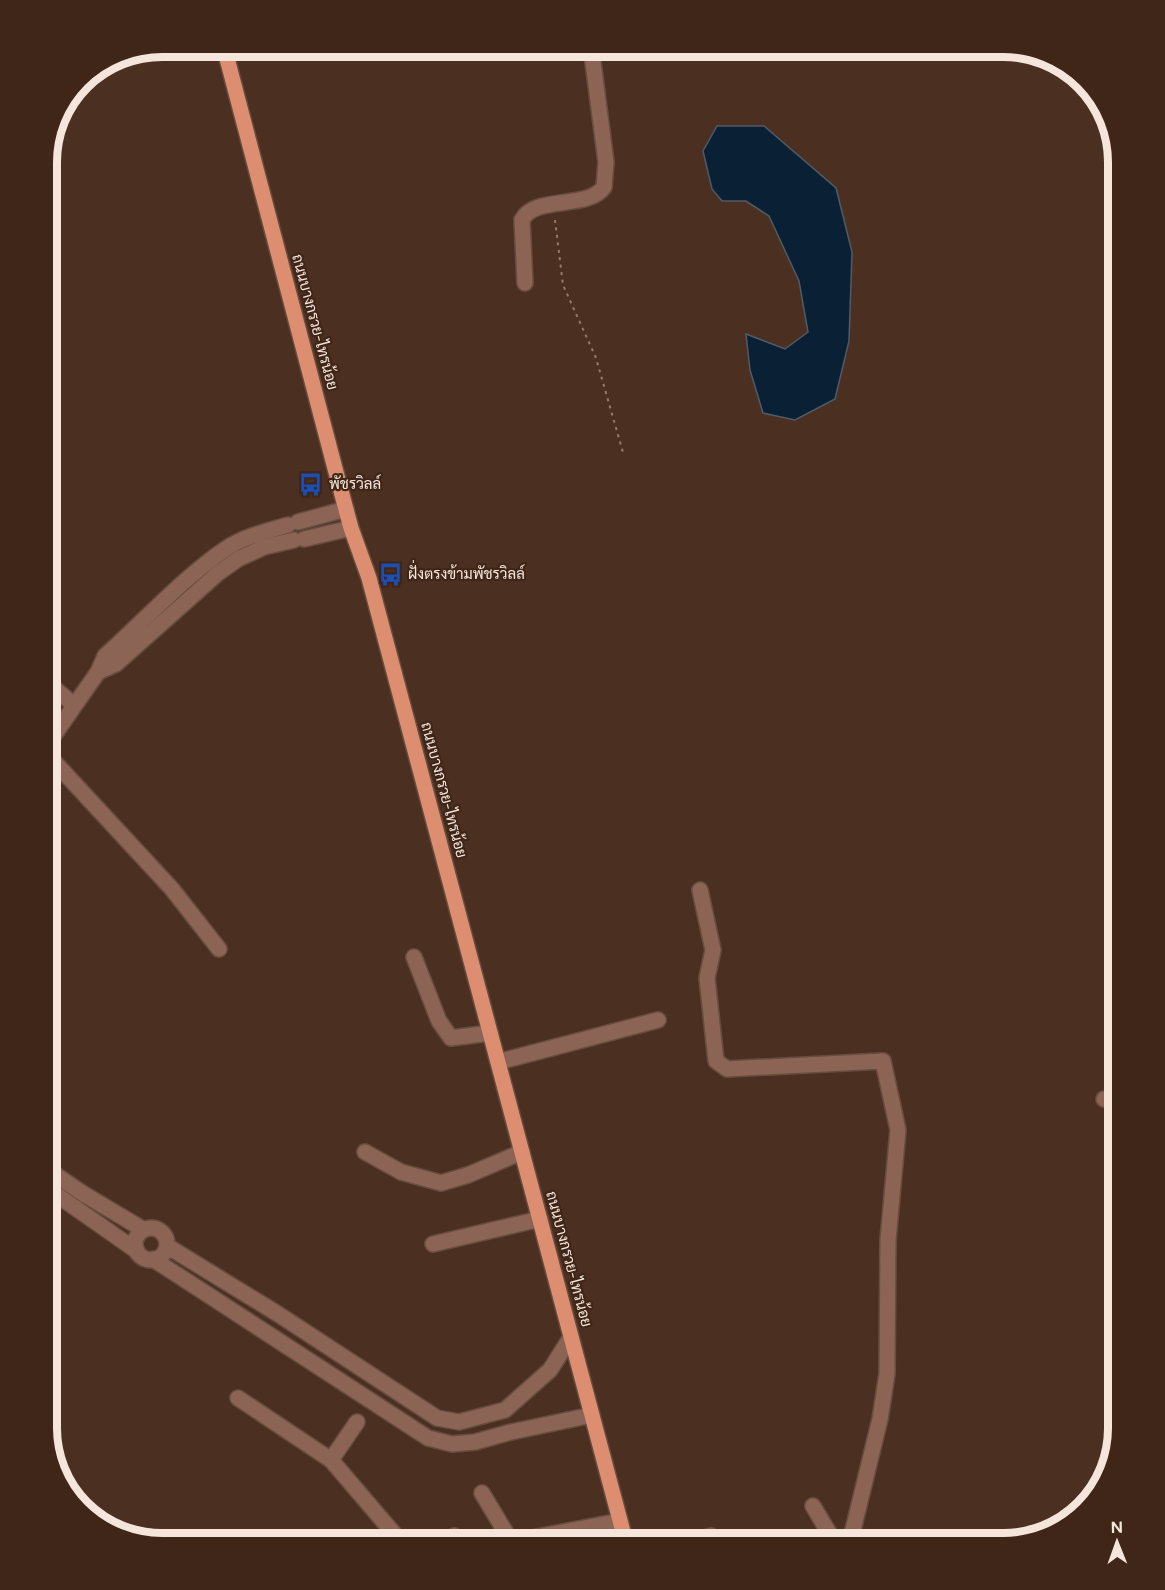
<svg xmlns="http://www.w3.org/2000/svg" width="1165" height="1590" font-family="Figtree,Sarabun,sans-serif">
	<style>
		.water { fill: #092035; stroke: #505b67; stroke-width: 1.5 }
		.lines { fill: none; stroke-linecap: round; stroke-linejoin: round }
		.minor-casing { stroke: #664d3f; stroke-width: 18 }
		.major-casing { stroke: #664d3f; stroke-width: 18 }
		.path { stroke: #927b6e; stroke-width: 2; stroke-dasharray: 3 4.5; stroke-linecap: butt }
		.minor { stroke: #8b6455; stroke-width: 15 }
		.major { stroke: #dd8e70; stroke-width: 15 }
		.labels { text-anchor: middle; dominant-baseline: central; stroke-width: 4.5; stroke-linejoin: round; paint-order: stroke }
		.street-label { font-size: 15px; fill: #f6e5db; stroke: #402618 }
		.poi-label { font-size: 15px; fill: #f6e5db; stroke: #402618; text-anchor: start }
		.rim { fill: none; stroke: #f6e5db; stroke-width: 8 }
	</style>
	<rect width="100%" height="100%" fill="#4b3021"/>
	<path class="water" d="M717,126H764L836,188L852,252L849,341L835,399L795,420L763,413L750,370L746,334L785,349L808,332L799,281L769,216L746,201H722L712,189L703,151Z"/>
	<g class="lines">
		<defs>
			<g id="minor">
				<path d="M525,283L522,220C534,195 588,210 604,187L606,162L591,47"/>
				<path d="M298,522L346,509"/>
				<path d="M304,539L351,528"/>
				<path d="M98,672L116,664L217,574L238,559L264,547L294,540"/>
				<path d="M47,682L74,705"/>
				<path d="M47,745L98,672L105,656C144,621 184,577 227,548C245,536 268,531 288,525"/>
				<path d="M47,754L172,889L219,949"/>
				<path d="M1113,794L1118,795"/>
				<path d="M700,890L713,950L707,978L716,1061L727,1069L883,1061L898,1130L888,1240L887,1374L880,1419L852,1534L851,1543"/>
				<path d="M414,957L439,1021L451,1038L490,1033"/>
				<path d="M498,1062L658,1020"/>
				<path d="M1104,1099L1118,1101"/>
				<path d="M365,1152L401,1172L441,1183L468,1175L522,1152"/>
				<path d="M47,1169L82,1193L144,1230"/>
				<path d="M47,1188L137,1251"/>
				<circle cx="151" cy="1244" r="16"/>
				<path d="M433,1244L540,1219"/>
				<path d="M167,1246L278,1314L437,1418L459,1422L505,1410L550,1370L571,1337"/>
				<path d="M153,1259L428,1438L452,1444L475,1442L511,1432L592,1415"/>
				<path d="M238,1398L331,1460L402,1543"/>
				<path d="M331,1460L357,1422"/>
				<path d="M482,1493L512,1543"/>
				<path d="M813,1506L835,1543"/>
				<path d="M445,1543L454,1536"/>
				<path d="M512,1543L516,1541L620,1521"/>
				<path d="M688,1543L711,1536"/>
			</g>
			<path id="major" d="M224,47L337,476L351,528L369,578L626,1543"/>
		</defs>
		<use href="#minor" class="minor-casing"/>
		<use href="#major" class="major-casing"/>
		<path class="path" d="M555,220L563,285L596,358L624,456"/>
		<use href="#minor" class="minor"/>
		<use href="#major" class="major"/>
	</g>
	<defs>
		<symbol id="bus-bare" viewBox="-9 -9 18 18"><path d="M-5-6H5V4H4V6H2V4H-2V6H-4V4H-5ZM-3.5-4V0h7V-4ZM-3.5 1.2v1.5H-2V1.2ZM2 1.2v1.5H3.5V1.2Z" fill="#1a4fb4" stroke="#402618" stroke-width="2.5" paint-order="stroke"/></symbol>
	</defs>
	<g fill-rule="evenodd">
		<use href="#bus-bare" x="294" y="468" width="33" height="33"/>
		<use href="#bus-bare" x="374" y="558" width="33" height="33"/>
	</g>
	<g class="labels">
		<g class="street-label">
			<text transform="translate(315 322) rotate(75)">ถนนบางกรวย-ไทรน้อย</text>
			<text transform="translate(444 790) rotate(75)">ถนนบางกรวย-ไทรน้อย</text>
			<text transform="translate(569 1259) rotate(75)">ถนนบางกรวย-ไทรน้อย</text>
		</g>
		<g class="poi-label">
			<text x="329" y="484">พัชรวิลล์</text>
			<text x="408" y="574">ฝั่งตรงข้ามพัชรวิลล์</text>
		</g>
	</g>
	<path d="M0 0H1165V1590H0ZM162 57H1003A105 105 0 0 1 1108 162V1428A105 105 0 0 1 1003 1533H162A105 105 0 0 1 57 1428V162A105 105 0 0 1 162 57Z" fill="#402618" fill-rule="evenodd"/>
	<path class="rim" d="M162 57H1003A105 105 0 0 1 1108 162V1428A105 105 0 0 1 1003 1533H162A105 105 0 0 1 57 1428V162A105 105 0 0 1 162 57Z"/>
	<g transform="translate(1117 1542) rotate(359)" stroke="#402618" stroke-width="4.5" paint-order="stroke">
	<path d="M0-4.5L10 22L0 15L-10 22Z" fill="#f6e5db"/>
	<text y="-9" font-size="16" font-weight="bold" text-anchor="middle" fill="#f6e5db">N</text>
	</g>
</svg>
